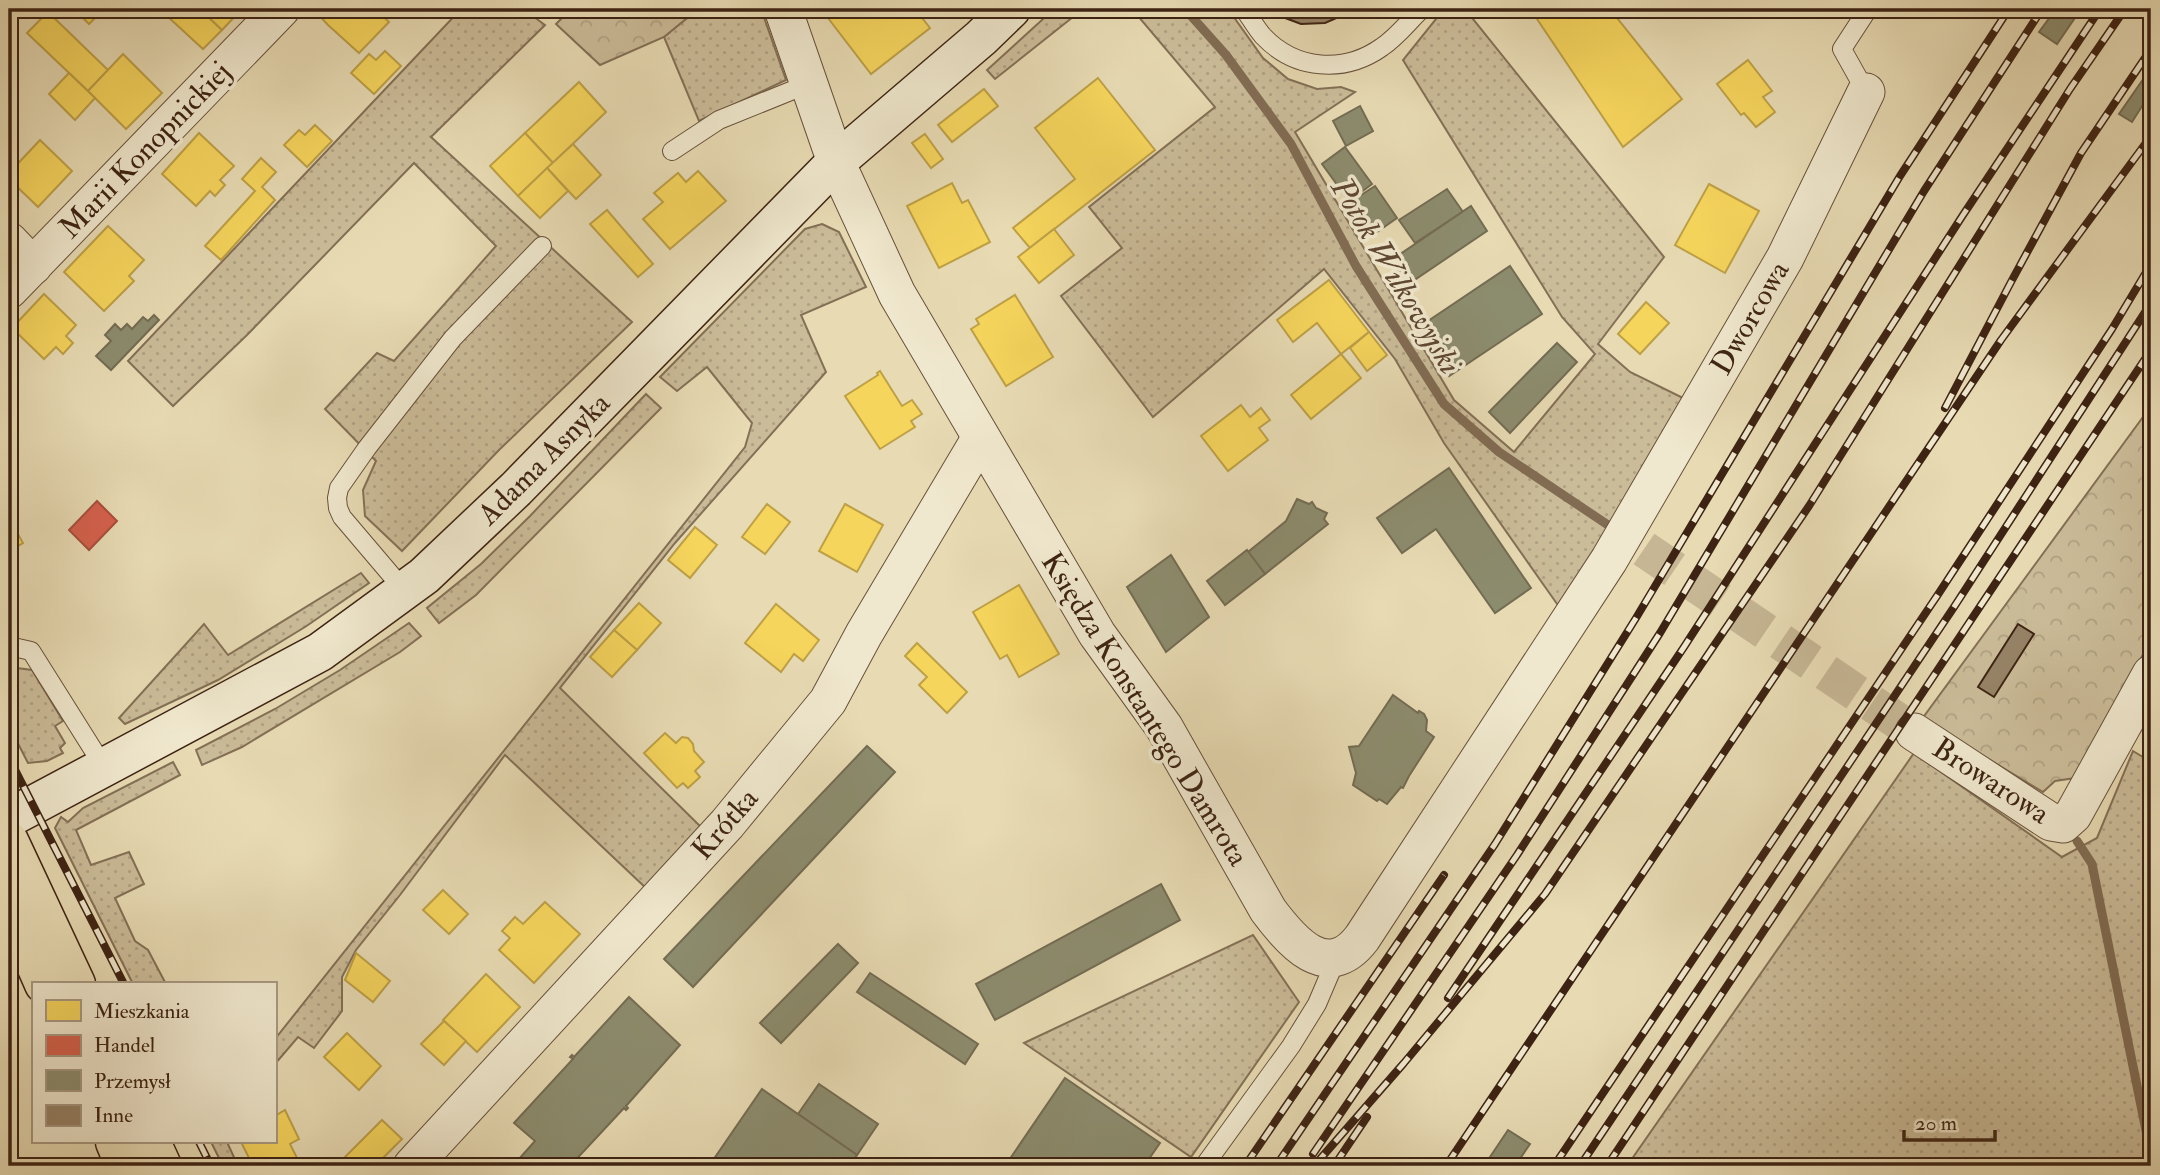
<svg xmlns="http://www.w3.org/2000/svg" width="2160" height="1175" font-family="'IM FELL Double Pica',serif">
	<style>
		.grass { fill: url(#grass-dots); stroke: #847056; stroke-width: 2 }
		.forest { fill: url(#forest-crowns); stroke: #847056; stroke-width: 2 }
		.homes { fill: #f6d55c; stroke: #bea046; stroke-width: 2 }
		.shops { fill: #d6604d; stroke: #a84e3c; stroke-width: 2 }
		.industry { fill: #8c8c6e; stroke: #746c53; stroke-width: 2 }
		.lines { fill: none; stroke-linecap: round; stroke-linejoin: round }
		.stream { stroke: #816c53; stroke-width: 9 }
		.building { fill: #968367; stroke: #3d2313; stroke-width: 2 }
		.street-tunnel { stroke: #c6b694; stroke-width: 37; stroke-dasharray: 37 18; stroke-linecap: butt }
		.lane-casing { stroke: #68513b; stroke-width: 20 }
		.street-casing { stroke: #68513b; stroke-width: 39 }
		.secondary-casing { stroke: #3d2313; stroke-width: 41 }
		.primary-casing { stroke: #3d2313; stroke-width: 41 }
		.lane { stroke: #f0e8ce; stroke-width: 18 }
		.street { stroke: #f0e8ce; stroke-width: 37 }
		.secondary { stroke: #f0e8ce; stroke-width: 38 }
		.primary { stroke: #e8dbb4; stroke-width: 38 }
		.rail-casing { stroke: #3d2313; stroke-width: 8 }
		.rail { stroke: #f0e8ce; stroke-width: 5; stroke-dasharray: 16; stroke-linecap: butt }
		.labels { text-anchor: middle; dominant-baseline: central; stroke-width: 7; stroke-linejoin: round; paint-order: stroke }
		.street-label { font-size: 30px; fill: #3d2313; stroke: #f0e8ce }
		.water-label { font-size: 32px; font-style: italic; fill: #5f4733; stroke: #f0e8ce }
	</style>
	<defs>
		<pattern id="grass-dots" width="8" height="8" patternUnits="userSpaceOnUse" patternTransform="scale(1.75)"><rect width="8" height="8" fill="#cbbc99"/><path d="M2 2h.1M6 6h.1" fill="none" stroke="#afa183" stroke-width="1.8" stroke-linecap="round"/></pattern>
		<pattern id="forest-crowns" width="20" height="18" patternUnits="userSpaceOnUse" patternTransform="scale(1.75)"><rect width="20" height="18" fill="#cbbc99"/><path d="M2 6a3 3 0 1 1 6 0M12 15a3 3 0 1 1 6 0" fill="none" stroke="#afa183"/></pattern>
	</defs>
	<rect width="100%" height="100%" fill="#e8dbb4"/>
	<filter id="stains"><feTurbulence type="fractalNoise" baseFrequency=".00286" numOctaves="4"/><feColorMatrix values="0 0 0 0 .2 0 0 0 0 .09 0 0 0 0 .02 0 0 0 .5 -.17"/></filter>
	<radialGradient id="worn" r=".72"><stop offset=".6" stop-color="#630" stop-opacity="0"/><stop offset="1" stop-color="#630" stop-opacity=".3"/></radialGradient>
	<g class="grass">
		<path d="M461,9H523L545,25L431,137L632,322L499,450L402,551L365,516L363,490L376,461L325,409L377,353L394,361L496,246L414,163L247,335L173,406L128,361Z"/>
		<path d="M698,9H761L786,80L699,121L664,37Z"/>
		<path d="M1054,9H1083L995,79L987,70Z"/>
		<path d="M1132,9H1228L1263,58L1288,79L1317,89L1341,87L1355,92L1295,132L1454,400L1514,452L1595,354L1562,317L1403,60L1444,9H1465L1664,257L1598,344L1630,372L1683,398L1562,611L1444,443L1395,359L1324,269L1153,417L1061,296L1122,248L1089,207L1215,107Z"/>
		<path d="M822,224L839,232L866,287L801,315L826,372L675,543L560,688L705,831L647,889L505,755L400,895L356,950L342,977V1011L314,1048L298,1037L275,1064V1039L745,447L752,423L707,367L677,391L660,377L805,229Z"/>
		<path d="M646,394L661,408L476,595L439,623L427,608L481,564L530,516Z"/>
		<path d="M361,573L369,583L305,627L218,680L125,724L119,718L204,624L228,655Z"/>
		<path d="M409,623L421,636L400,652L242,747L202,765L196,750L275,709L340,670Z"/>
		<path d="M9,667L32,670L63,721L55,726L65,743L60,748L63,753L47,761L28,763L9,726Z"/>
		<path d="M2133,751L2151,762V1166H1627L1914,753L2062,857L2097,838Z"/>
		<path d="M173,762L180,775L76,830L91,865L129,852L144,884L115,898L135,941L148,950L166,984H133L55,828L61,817L68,822L83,808Z"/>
		<path d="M1253,935L1299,1002L1191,1157L1024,1043Z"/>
		<path d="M211,1142H227L238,1166H223Z"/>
	</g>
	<g class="forest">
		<path d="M571,9H698L664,37L600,65L556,24Z"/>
		<path d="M2151,406V640L2075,778L2055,781L2043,792L1922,719Z"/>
	</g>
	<g class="homes">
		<path d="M74,9H104L89,24Z"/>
		<path d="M174,9H200L222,30L203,49L167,16Z"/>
		<path d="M200,9H240L241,10L222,30Z"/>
		<path d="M321,9H375L389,22L359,53L328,25L317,13Z"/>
		<path d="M839,9H915L930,28L871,74L828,18Z"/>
		<path d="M1544,9H1622L1625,12L1617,18L1682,99L1623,147L1535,16Z"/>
		<path d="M48,12L108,70L88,91L27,33Z"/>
		<path d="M385,51L401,66L374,94L351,73L369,54L376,60Z"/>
		<path d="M123,54L162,93L126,129L88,91Z"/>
		<path d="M1748,60L1772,91L1763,97L1775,112L1756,127L1744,113L1741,115L1717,84Z"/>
		<path d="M69,73L95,98L75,120L49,94Z"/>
		<path d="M1098,78L1155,150L1030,248L1013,228L1075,179L1035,128Z"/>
		<path d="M579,82L606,112L553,163L525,133Z"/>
		<path d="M984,89L998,106L952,142L938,125Z"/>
		<path d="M315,125L332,141L307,167L284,145L299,130L305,135Z"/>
		<path d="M199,133L234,166L220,180L225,185L215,196L210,191L196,206L162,174Z"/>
		<path d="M525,133L553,163L518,196L490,166Z"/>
		<path d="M925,134L943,159L931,168L912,143Z"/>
		<path d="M40,140L72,171L38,207L9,179V173Z"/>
		<path d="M573,144L601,175L576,199L547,168Z"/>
		<path d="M261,158L276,172L262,187L275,200L221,260L205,246L255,191L242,179Z"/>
		<path d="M547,168L568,191L540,218L518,196Z"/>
		<path d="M698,171L726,201L670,249L643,219L663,202L654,193L678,173L686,182Z"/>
		<path d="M952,183L962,203L968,200L990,242L939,268L907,206Z"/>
		<path d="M1709,184L1759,211L1725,273L1675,245Z"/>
		<path d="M607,210L653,264L638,277L590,224Z"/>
		<path d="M108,226L144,260L129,276L134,281L104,311L64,272Z"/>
		<path d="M1054,229L1074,255L1039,283L1018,257Z"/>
		<path d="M1329,280L1369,332L1341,354L1317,323L1293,342L1277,320Z"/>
		<path d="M44,294L76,325L66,336L73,343L63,354L56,347L44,359L12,328Z"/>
		<path d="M1015,295L1053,357L1006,386L971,329L979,324L976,319Z"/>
		<path d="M1646,302L1669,323L1640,354L1618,334Z"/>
		<path d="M1369,332L1387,355L1367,371L1350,348Z"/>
		<path d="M1341,354L1361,378L1311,419L1291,395Z"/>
		<path d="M880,371L902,406L912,400L922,414L911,421L915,427L880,449L845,396L878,375L877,373Z"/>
		<path d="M1241,405L1250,417L1261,408L1270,420L1259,428L1268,440L1228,471L1201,436Z"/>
		<path d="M767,504L790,522L765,554L742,537Z"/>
		<path d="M845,504L883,525L857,572L819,551Z"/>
		<path d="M9,518L23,543L9,551Z"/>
		<path d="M695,527L717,545L690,578L668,560Z"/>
		<path d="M1019,585L1059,654L1019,677L1007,655L1000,659L973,612Z"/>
		<path d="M639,603L661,623L637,650L614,630Z"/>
		<path d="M776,604L819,640L803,661L794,654L781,672L745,643Z"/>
		<path d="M614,630L637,650L612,677L590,657Z"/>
		<path d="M917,643L967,692L947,713L919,685L927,677L905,656Z"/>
		<path d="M665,733L676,743L682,737L688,738L693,744L694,751L704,762L695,771L700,777L688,788L683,783L677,788L644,753Z"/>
		<path d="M443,890L468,914L449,934L423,910Z"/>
		<path d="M545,902L580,934L534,983L499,950L510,938L502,931L515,917L523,924Z"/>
		<path d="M356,953L390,981L373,1002L345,980Z"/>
		<path d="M486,974L520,1007L477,1052L443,1020Z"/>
		<path d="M444,1021L466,1041L444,1065L421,1044Z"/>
		<path d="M347,1033L381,1066L359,1090L324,1057Z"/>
		<path d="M285,1110L299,1139L290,1144L301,1166H253L241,1142H275V1116Z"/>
		<path d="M382,1120L402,1139L375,1166H336Z"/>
	</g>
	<path class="shops" d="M97,501L117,521L89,550L69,530Z"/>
	<g class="industry">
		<path d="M2056,9H2081L2057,44L2039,32Z"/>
		<path d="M2151,68V92L2132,122L2119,114Z"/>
		<path d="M1360,106L1373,131L1346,146L1333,121Z"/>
		<path d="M1345,147L1372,184L1349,201L1322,164Z"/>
		<path d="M1375,186L1397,218L1374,234L1352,201Z"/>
		<path d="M1447,189L1463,212L1415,243L1399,220Z"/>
		<path d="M1471,206L1487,231L1407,285L1390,261Z"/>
		<path d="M1510,266L1542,314L1449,376L1433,353L1444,345L1428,321Z"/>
		<path d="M154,315L159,320L111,370L96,356L111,341L105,335L115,324L121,330L127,324L132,329L143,317L148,321Z"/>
		<path d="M1557,343L1577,362L1510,433L1489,412Z"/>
		<path d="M1449,468L1531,588L1495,613L1436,529L1402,553L1377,518Z"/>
		<path d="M1297,499L1309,504L1312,502L1316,508L1327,513L1324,519L1328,524L1265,574L1248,552L1286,521Z"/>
		<path d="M1247,550L1265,574L1225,605L1207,581Z"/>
		<path d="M1171,555L1209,617L1166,652L1127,587Z"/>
		<path d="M1393,695L1418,713L1419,711L1424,714L1427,720L1426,731L1434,737L1409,776L1403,788L1401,787L1387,804L1379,799L1377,801L1353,785L1356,773L1349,747L1359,746Z"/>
		<path d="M867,746L895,772L693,987L664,959Z"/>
		<path d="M1161,884L1180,920L995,1020L976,984Z"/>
		<path d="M838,944L858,963L781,1043L760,1023Z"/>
		<path d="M870,973L978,1044L965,1064L857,992Z"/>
		<path d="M629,997L680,1045L626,1106L628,1108L626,1110L624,1108L570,1166H527L519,1159L535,1141L514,1123L573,1059L570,1057L572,1055L574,1057Z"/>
		<path d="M1065,1078L1160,1143L1144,1166H1005Z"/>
		<path d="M819,1084L878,1124L857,1155L798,1114Z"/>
		<path d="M762,1089L857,1155L849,1166H709Z"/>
		<path d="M1508,1130L1530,1144L1515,1166H1484Z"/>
	</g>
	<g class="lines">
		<g class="stream">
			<path d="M1185,9L1226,55L1291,144L1356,266L1444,404L1499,452L1608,525"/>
			<path d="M2077,841L2092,864L2151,1155"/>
		</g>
	</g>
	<g class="building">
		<path d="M1270,9H1352L1346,14L1325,23L1301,24L1280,16Z"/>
		<path d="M2018,624L2034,634L1994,697L1978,687Z"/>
	</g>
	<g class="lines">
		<path class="street-tunnel" d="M1644,549L1914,732"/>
		<defs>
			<g id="lane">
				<path d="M1244,9C1250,17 1256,28 1263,36C1295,70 1344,74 1382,47C1397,37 1409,21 1422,9"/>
				<path d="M1866,92L1842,49L1868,9"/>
				<path d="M672,151L719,120L808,84"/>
				<path d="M404,590L342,517L338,508L337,498L339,488L367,448L453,338L542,246"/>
				<path d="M9,646L31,651L104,767"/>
				<path d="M1204,1166L1291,1046L1317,1004L1337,957"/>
			</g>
			<g id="street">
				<path d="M783,9L836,162L897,294L1097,634L1164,727L1268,910C1291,941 1327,984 1362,938L1609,560L1785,258L1866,92"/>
				<path d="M9,241L33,266"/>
				<path d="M9,290L281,9"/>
				<path d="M1914,732L2051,822L2063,824L2073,815L2151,674"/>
				<path d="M412,1166L727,824L828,701L864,634L980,439"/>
			</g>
			<path id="secondary" d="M9,818L320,652L424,576L516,489L836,162L981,38L1011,9"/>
			<g id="primary">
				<path d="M9,841L76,984"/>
				<path d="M9,904L44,984"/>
				<path d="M115,1142L125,1166"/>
				<path d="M151,1142L162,1166"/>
			</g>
		</defs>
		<use href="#lane" class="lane-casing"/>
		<use href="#street" class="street-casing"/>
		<use href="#secondary" class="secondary-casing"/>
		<use href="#primary" class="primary-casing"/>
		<use href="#lane" class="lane"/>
		<use href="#street" class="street"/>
		<use href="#secondary" class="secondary"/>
		<use href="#primary" class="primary"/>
		<defs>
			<g id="rail">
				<path d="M1945,408L2011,282L2081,153L2151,49"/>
				<path d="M9,758L124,984"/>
				<path d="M1448,998L1684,647L1963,215L2100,9"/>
				<path d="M199,1142L211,1166"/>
				<path d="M1313,1154L1517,855L1660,633L1924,191L2042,9"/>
				<path d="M1245,1166L1444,875"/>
				<path d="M1276,1166L1495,844L1636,618L1900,176L2009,9"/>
				<path d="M1314,1166L1404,1063L1545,894L1809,506L2070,89L2125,9"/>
				<path d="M1334,1166L1367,1117"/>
				<path d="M1446,1166L2001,340L2151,136"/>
				<path d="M1554,1166L1937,596L2112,329L2151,264"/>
				<path d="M1580,1166L1954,607L2151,303"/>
				<path d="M1607,1166L2151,350"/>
			</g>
		</defs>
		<use href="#rail" class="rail-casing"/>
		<use href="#rail" class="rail"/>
	</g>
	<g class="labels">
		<g class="street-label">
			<text transform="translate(145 150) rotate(-46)">Marii Konopnickiej</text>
			<text transform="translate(1750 318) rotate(-60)">Dworcowa</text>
			<text transform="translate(544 459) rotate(-45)">Adama Asnyka</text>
			<text transform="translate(1145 709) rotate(58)">Księdza Konstantego Damrota</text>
			<text transform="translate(1991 781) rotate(33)">Browarowa</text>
			<text transform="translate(725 824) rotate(-49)">Krótka</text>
		</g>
		<g class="water-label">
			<text transform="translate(1396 276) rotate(59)">Potok Wilkowyjski</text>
		</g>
	</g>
	<rect width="2160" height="1175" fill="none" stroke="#e8dbb4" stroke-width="35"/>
	<rect x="10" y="10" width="2139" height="1154" fill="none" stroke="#3d2313" stroke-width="3.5"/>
	<rect x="18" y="18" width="2125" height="1140" fill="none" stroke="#3d2313" stroke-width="2"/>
	<rect x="32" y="982" width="245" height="161" fill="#f0e8ce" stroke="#a89983" stroke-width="2"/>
	<rect x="46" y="1000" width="35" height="21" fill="#f6d55c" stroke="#a89983" stroke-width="2"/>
	<text x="94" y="1018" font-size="21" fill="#3d2313">Mieszkania</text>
	<rect x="46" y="1035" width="35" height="21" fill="#d6604d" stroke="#a89983" stroke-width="2"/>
	<text x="94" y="1052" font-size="21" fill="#3d2313">Handel</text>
	<rect x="46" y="1070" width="35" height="21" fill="#8c8c6e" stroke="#a89983" stroke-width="2"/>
	<text x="94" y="1088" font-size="21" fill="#3d2313">Przemysł</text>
	<rect x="46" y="1105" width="35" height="21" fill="#968367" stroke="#a89983" stroke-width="2"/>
	<text x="94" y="1122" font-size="21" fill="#3d2313">Inne</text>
	<path d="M1904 1130v10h91v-10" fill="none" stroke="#3d2313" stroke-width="3.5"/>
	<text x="1915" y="1130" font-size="21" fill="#3d2313" stroke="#f0e8ce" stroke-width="5" paint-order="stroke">20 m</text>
	<rect width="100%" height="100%" filter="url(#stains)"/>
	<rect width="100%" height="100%" fill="url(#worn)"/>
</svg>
